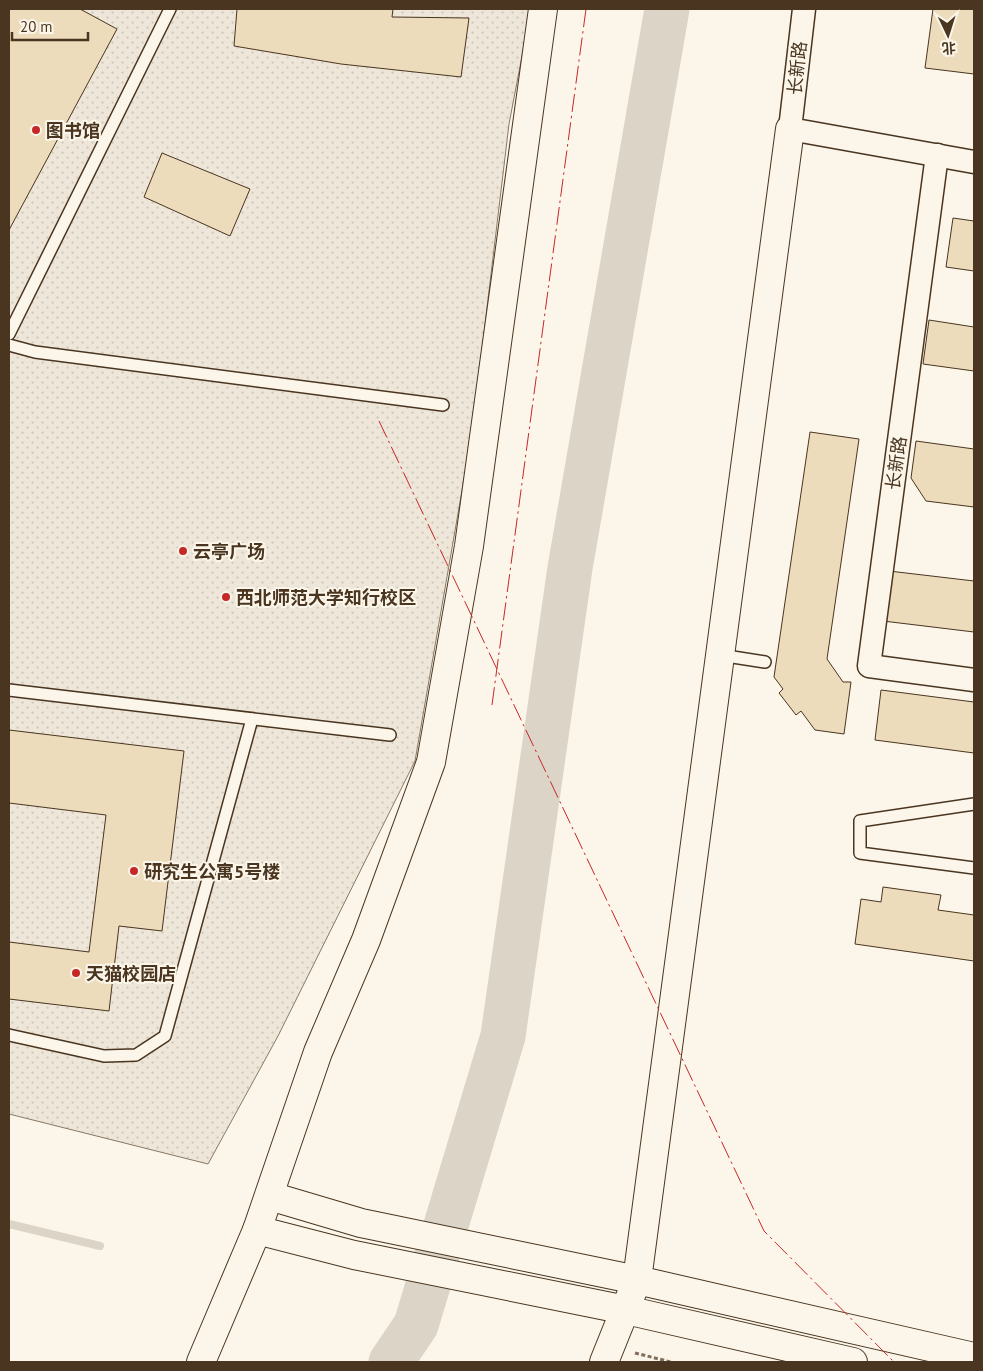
<svg xmlns="http://www.w3.org/2000/svg" width="983" height="1371" font-family="'PT Sans','Noto Sans SC',sans-serif">
	<style>
		.park { fill: url(#park-dots); stroke: #887966 }
		.lines { fill: none; stroke-linecap: round; stroke-linejoin: round }
		.stream { stroke: #dcd4c6; stroke-width: 8 }
		.river { stroke: #dcd4c6; stroke-width: 45 }
		.building { fill: #ecdcbc; stroke: #4a3520 }
		.lane-casing { stroke: #4a3520; stroke-width: 14 }
		.street-casing { stroke: #4a3520; stroke-width: 25 }
		.secondary-casing { stroke: #4a3520; stroke-width: 30 }
		.primary-casing { stroke: #4a3520; stroke-width: 30 }
		.path { stroke: #7f6f5c; stroke-width: 3; stroke-dasharray: 4 2.5; stroke-linecap: butt }
		.lane { stroke: #fbf6e9; stroke-width: 11 }
		.street { stroke: #fbf6e9; stroke-width: 22 }
		.secondary { stroke: #fbf6e9; stroke-width: 28 }
		.primary { stroke: #fbf6e9; stroke-width: 28 }
		.power { stroke: #c62828; stroke-width: 1; stroke-dasharray: 18 4 2.5 4; stroke-linecap: butt }
		.poi-dot { fill: #c62828; stroke: #fbf6e9; stroke-width: 2 }
		.labels { text-anchor: middle; dominant-baseline: central; stroke-width: 4; stroke-linejoin: round; paint-order: stroke }
		.street-label { font-size: 18px; fill: #4a3520; stroke: #fbf6e9 }
		.poi-label { font-size: 18px; font-weight: bold; fill: #4a3520; stroke: #fbf6e9; text-anchor: start }
	</style>
	<defs>
		<pattern id="park-dots" width="8" height="8" patternUnits="userSpaceOnUse" patternTransform="scale(1.25)"><rect width="8" height="8" fill="#ede6d9"/><path d="M2 2h.1M6 6h.1" fill="none" stroke="#cdc6ba" stroke-width="1.8" stroke-linecap="round"/></pattern>
	</defs>
	<rect width="100%" height="100%" fill="#fbf6e9"/>
	<path class="park" d="M9,9H531L509,124L472,433L415,761L278,1036L208,1164L9,1114Z"/>
	<g class="lines">
		<path class="stream" d="M9,1224L100,1246"/>
		<path class="river" d="M391,1362L416,1325L503,1036L570,568L667,9"/>
	</g>
	<g class="building">
		<path d="M9,9H80L117,29L9,230Z"/>
		<path d="M237,9H393L392,17L469,18L461,77L341,64L234,46Z"/>
		<path d="M933,9H974V74L925,68Z"/>
		<path d="M162,153L250,189L230,236L144,197Z"/>
		<path d="M953,218L974,221V271L946,267Z"/>
		<path d="M929,320L974,327V371L923,364Z"/>
		<path d="M810,432L859,439L827,659L843,682H851L844,734L815,730L801,711L796,715L779,693L783,689L774,677Z"/>
		<path d="M916,441L974,449V507L926,501L911,478Z"/>
		<path d="M889,571L974,581V632L883,621Z"/>
		<path d="M881,690L974,702V753L875,740Z"/>
		<path d="M9,730L184,751L162,931L119,926L109,1011L9,999V942L89,952L106,815L9,803Z"/>
		<path d="M883,887L941,895L938,910L974,915V961L855,944L861,899L881,902Z"/>
	</g>
	<g class="lines">
		<defs>
			<g id="lane">
				<path d="M9,334L170,9"/>
				<path d="M9,345L35,352L443,405"/>
				<path d="M720,655L765,662"/>
				<path d="M9,690L390,735"/>
				<path d="M974,804L860,821V853L974,868"/>
				<path d="M9,1035L104,1056L136,1055L165,1036L252,719"/>
			</g>
			<g id="street">
				<path d="M804,9L790,129L974,162"/>
				<path d="M937,155L869,666L974,680"/>
			</g>
			<g id="secondary">
				<path d="M201,1362L257,1230L318,1052L366,940L431,762L469,546L543,9"/>
				<path d="M604,1362L637,1280L790,129"/>
			</g>
			<g id="primary">
				<path d="M270,1196L361,1223L637,1280L974,1357"/>
				<path d="M257,1230L354,1255L626,1310L853,1362"/>
			</g>
		</defs>
		<use href="#lane" class="lane-casing"/>
		<use href="#street" class="street-casing"/>
		<use href="#secondary" class="secondary-casing"/>
		<use href="#primary" class="primary-casing"/>
		<path class="path" d="M635,1353L671,1362"/>
		<use href="#lane" class="lane"/>
		<use href="#street" class="street"/>
		<use href="#secondary" class="secondary"/>
		<use href="#primary" class="primary"/>
		<g class="power">
			<path d="M379,421L764,1231L894,1362"/>
			<path d="M492,705L586,9"/>
		</g>
	</g>
	<g class="poi-dot">
		<circle cx="36" cy="130" r="5"/>
		<circle cx="183" cy="551" r="5"/>
		<circle cx="226" cy="597" r="5"/>
		<circle cx="134" cy="871" r="5"/>
		<circle cx="76" cy="973" r="5"/>
	</g>
	<g class="labels">
		<g class="street-label">
			<text transform="translate(797 68) rotate(-84)">长新路</text>
			<text transform="translate(896 463) rotate(-82)">长新路</text>
		</g>
		<g class="poi-label">
			<text x="46" y="130">图书馆</text>
			<text x="193" y="551">云亭广场</text>
			<text x="236" y="597">西北师范大学知行校区</text>
			<text x="144" y="871">研究生公寓5号楼</text>
			<text x="86" y="973">天猫校园店</text>
		</g>
	</g>
	<rect width="983" height="1371" fill="none" stroke="#4a3520" stroke-width="20"/>
	<g transform="translate(948 35) rotate(176)" stroke="#fbf6e9" stroke-width="4" paint-order="stroke">
	<path d="M0-4L9 19L0 12L-9 19Z" fill="#4a3520"/>
	<text y="-8" font-size="14" font-weight="bold" text-anchor="middle" fill="#4a3520">北</text>
	</g>
	<path d="M12 32v8h76v-8" fill="none" stroke="#4a3520" stroke-width="2.5"/>
	<text x="20" y="32" font-size="15" fill="#4a3520" stroke="#fbf6e9" stroke-width="4" paint-order="stroke">20 m</text>
</svg>
